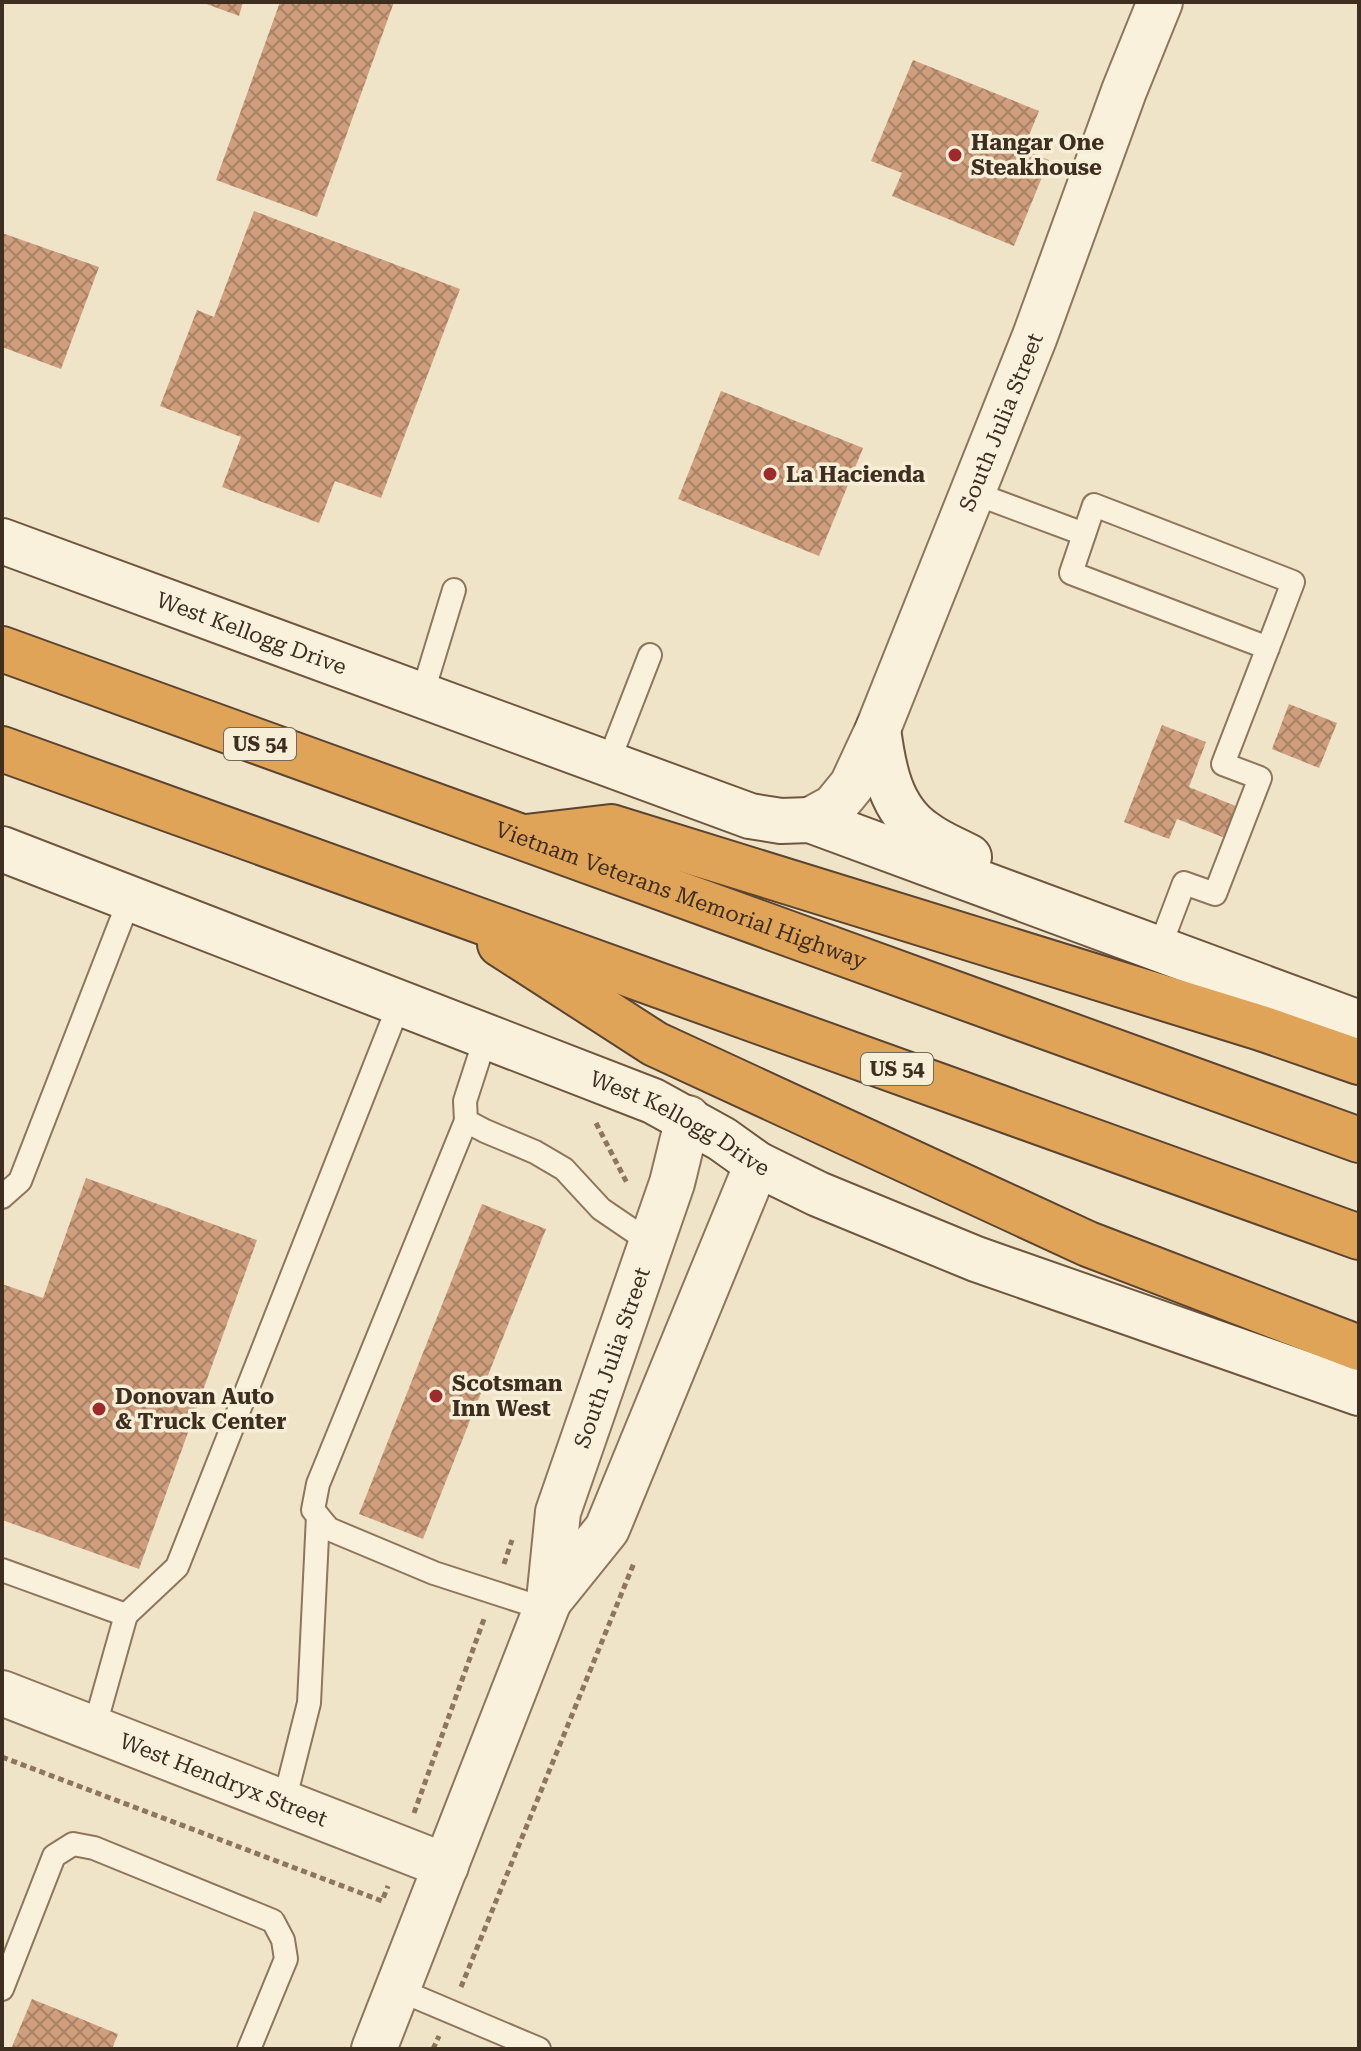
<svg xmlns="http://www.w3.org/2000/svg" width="1361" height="2051" font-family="'Roboto Serif',serif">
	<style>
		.building { fill: url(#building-cross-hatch) }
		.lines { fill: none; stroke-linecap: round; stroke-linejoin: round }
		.lane-casing { stroke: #8d765c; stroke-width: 26 }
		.street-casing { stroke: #8d765c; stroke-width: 48 }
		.secondary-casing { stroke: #6f573f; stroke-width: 48 }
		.highway-casing { stroke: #5b4430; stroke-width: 48 }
		.path { stroke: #8d765c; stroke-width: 5; stroke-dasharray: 6 4; stroke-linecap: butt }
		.lane { stroke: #faf1dc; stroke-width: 22 }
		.street { stroke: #faf1dc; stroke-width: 44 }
		.secondary { stroke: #faf1dc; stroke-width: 44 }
		.highway { stroke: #e0a458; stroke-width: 44 }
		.poi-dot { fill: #9e2a2b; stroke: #f7eed8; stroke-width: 3 }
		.labels { text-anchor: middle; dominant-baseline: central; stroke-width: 7; stroke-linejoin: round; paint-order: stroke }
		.shield { fill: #f7eed8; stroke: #756857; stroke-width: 2 }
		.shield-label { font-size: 20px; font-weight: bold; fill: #3d2e20 }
		.poi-label { font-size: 22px; font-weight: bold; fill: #3d2e20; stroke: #f7eed8; text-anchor: start }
		.street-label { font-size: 22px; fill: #3d2e20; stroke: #f7eed8 }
	</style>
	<defs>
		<pattern id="building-cross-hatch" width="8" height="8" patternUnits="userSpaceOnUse" patternTransform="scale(2)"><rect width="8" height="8" fill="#cf9f7d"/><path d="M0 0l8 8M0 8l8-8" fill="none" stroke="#a98266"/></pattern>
	</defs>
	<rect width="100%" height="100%" fill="#f0e4c8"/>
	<g class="building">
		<path d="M201,2H243L239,16Z"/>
		<path d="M280,2H394L317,217L216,180Z"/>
		<path d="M913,60L1039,111L1023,150L1049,160L1014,246L892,196L902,173L871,161Z"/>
		<path d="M254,211L460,289L381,498L335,481L319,523L222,487L241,437L160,406L197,310L214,317Z"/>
		<path d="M2,233L99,267L61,369L2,347Z"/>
		<path d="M721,391L863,448L819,556L678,499Z"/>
		<path d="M1289,704L1337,723L1319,768L1272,749Z"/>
		<path d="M1162,725L1206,742L1189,787L1238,807L1225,838L1177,819L1169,839L1124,822Z"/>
		<path d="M86,1178L257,1240L139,1569L2,1520V1284L43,1298Z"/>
		<path d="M482,1204L546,1229L423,1539L359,1514Z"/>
		<path d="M32,1999L118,2034L112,2049H11Z"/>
	</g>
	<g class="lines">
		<defs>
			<g id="lane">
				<path d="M974,493L1084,534"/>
				<path d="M422,695L454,590"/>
				<path d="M608,763L650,655"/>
				<path d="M1159,949L1184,883L1215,894L1260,778L1223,764C1246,704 1270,643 1293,582L1094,505L1071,573L1268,648"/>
				<path d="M486,1036L465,1101L466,1121L485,1131L535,1152L564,1169L601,1209L651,1243"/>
				<path d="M466,1121L318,1484L313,1510L329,1529L434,1573L545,1609"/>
				<path d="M2,1197L20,1181L130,898"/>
				<path d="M2,1570L126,1615L177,1567L400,1002"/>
				<path d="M94,1729L126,1615"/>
				<path d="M284,1802L309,1703L318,1516"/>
				<path d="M2,1989L54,1856L73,1844L94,1848L273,1921L283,1940L286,1959L249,2049"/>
				<path d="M397,1989L539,2049"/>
			</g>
			<g id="street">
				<path id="s1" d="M810,820L834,807L852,785L878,729L1035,336L1124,91L1160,2"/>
				<path d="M549,1601L607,1529L757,1164"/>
				<path id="s2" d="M2,1693L446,1866"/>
				<path id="s3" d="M374,2049L549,1601L558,1512L672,1183L688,1118"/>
			</g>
			<g id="secondary">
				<path id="s4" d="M2,541L750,816L781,821L810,820L1359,1023"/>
				<path d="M878,729C883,767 890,810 925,833C938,843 954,849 969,857"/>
				<path id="s5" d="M2,849L653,1101L722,1139L757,1164L818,1194L976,1259L1359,1393"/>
			</g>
			<g id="highway">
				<path id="s6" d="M2,649L1359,1140"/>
				<path d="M2,749L1359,1237"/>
				<path d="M526,837L611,827L1261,1028L1359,1062"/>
				<path d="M500,944L655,1044L1088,1244L1359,1348"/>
			</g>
		</defs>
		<use href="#lane" class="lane-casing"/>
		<use href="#street" class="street-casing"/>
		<use href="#secondary" class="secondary-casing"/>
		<use href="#highway" class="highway-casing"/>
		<g class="path">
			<path d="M596,1123L628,1185"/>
			<path d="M504,1564L512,1540"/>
			<path d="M2,1757L382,1901L388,1886"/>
			<path d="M414,1813L484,1619"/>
			<path d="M461,1987L634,1563"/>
			<path d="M433,2049L439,2036"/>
		</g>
		<use href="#lane" class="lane"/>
		<use href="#street" class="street"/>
		<use href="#secondary" class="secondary"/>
		<use href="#highway" class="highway"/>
	</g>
	<g class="poi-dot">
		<circle cx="955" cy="155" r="8"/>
		<circle cx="770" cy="474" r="8"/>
		<circle cx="436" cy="1396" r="8"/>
		<circle cx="99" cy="1409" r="8"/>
	</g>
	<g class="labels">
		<g class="shield">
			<rect x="224" y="728" width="72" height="32" rx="6"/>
			<rect x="861" y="1053" width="72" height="32" rx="6"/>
		</g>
		<g class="shield-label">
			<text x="260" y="744">US 54</text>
			<text x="897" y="1069">US 54</text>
		</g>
		<g class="poi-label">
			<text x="971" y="142">Hangar One<tspan x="971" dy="25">Steakhouse</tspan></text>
			<text x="786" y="474">La Hacienda</text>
			<text x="452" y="1383">Scotsman<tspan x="452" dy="25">Inn West</tspan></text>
			<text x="115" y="1396">Donovan Auto<tspan x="115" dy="25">&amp; Truck Center</tspan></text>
		</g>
		<g class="street-label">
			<text stroke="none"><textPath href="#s1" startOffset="448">South Julia Street</textPath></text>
			<text stroke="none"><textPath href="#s4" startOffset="266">West Kellogg Drive</textPath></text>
			<text stroke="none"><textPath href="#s6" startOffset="722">Vietnam Veterans Memorial Highway</textPath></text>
			<text stroke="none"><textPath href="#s5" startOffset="732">West Kellogg Drive</textPath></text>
			<text stroke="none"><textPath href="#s3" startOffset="734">South Julia Street</textPath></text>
			<text stroke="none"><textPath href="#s2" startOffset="238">West Hendryx Street</textPath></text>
		</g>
	</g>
	<rect width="1361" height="2051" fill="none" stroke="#3d2e20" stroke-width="8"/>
</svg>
